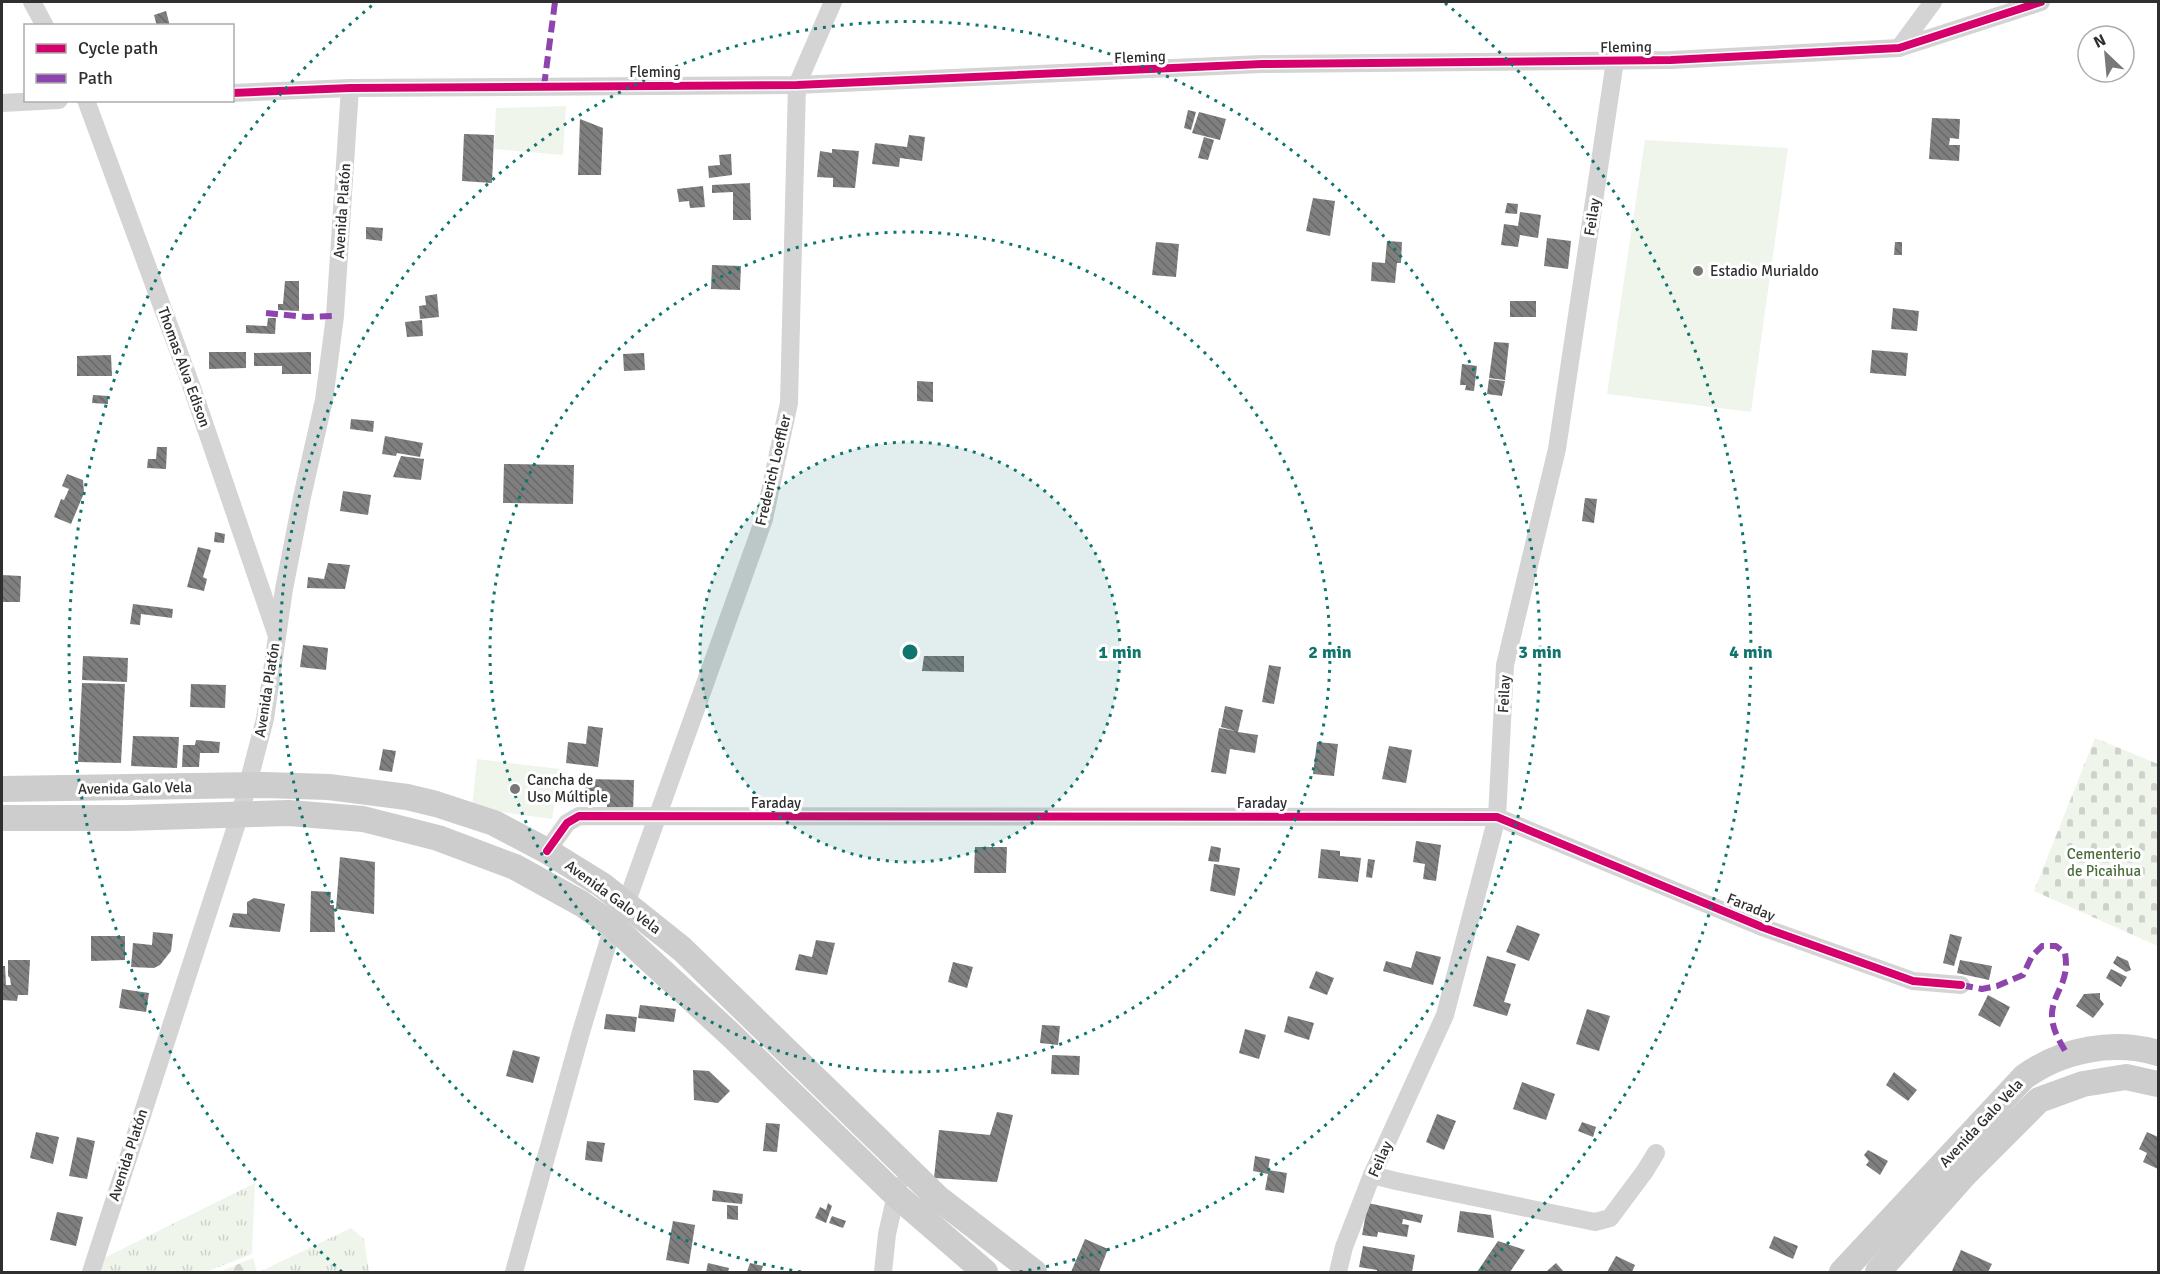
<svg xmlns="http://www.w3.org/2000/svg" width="2160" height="1274" font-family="Signika,sans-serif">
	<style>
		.grass { fill: url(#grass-tufts) }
		.forest { fill: url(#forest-firs) }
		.cemetery { fill: url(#cemetery-stones) }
		.pitch { fill: #f0f5ec }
		.building { fill: url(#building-back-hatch) }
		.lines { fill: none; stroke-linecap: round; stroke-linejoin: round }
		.street { stroke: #d4d4d4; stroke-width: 18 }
		.secondary { stroke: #cdcdcd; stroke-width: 26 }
		.quiet { stroke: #8e44ad; stroke-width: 6; stroke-dasharray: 12 6; stroke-linecap: butt }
		.cycleway-casing { stroke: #fff; stroke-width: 11 }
		.cycleway { stroke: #d6006c; stroke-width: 8 }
		.ring { fill: none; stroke: #0f766e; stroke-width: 3; stroke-dasharray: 3 6 }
		.poi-dot { fill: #787878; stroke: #fff; stroke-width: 2 }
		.labels { text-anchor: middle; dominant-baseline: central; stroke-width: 6; stroke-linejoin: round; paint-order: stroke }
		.street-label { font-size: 15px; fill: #2f2f2f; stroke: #fff }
		.poi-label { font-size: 15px; fill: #2f2f2f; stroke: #fff; text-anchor: start }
		.park-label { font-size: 15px; fill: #4b6d3a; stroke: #fff }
		.centre { fill: #0f766e; stroke: #fff; stroke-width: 3 }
		.ring-label { font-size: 18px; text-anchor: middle; font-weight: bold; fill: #0f766e; stroke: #fff; stroke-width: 6; stroke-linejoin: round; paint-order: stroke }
	</style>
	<defs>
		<pattern id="grass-tufts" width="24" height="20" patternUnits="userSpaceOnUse" patternTransform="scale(1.5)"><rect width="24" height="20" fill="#f0f5ec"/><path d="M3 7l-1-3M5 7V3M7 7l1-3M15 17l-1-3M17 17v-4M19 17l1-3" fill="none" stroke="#ced2cb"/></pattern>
		<pattern id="forest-firs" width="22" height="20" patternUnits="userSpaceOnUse" patternTransform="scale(1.5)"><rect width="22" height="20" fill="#f0f5ec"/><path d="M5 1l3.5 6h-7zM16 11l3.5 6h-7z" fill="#ced2cb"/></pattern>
		<pattern id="cemetery-stones" width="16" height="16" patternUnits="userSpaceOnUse" patternTransform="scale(1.5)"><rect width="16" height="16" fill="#f0f5ec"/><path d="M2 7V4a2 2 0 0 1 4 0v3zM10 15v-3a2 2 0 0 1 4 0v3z" fill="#ced2cb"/></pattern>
		<pattern id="building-back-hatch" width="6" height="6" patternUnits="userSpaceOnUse" patternTransform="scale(1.5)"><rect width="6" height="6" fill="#7f7f7f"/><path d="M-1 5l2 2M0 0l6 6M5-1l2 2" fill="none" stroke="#686868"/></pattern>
	</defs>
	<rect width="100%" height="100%" fill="#fff"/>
	<g class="grass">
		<path d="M255,1183L252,1254L206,1272H97L100,1260Z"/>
		<path d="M351,1228L364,1239L369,1272H259Z"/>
	</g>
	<path class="forest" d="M253,1258L257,1272H219Z"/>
	<path class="cemetery" d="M2095,738L2158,764V946L2034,891Z"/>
	<g class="pitch">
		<path d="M566,106L563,155L494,149L496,108Z"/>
		<path d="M1645,140L1788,148L1751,412L1607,394Z"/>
		<path d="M477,759L560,769L552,819L472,808Z"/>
	</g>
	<g class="building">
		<path d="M166,11L170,26H157L154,15Z"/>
		<path d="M1188,110L1196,112L1191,130L1184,128Z"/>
		<path d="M1199,112L1226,119L1220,140L1192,133Z"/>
		<path d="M1932,118L1960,119L1959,139L1950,138L1949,145H1960L1959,161L1929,159Z"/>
		<path d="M580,119L603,128L601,175H578Z"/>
		<path d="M464,134L494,135L492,183L462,181Z"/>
		<path d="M909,135L925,137L922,161L900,158L899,167L872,164L875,143L907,147Z"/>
		<path d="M1204,137L1214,140L1208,160L1198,158Z"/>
		<path d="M832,149L859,151L855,188L833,187V178L817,177L820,151L832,153Z"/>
		<path d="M731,154L732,175L709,178L708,166L720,165L719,155Z"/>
		<path d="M750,183L751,220H733V192L712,193V185Z"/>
		<path d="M703,186L705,207L690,208L689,201L679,202L677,189Z"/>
		<path d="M1313,198L1335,201L1330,236L1306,231Z"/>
		<path d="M1507,203L1518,204L1517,214L1505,213Z"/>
		<path d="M1520,212L1541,215L1538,238L1520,235L1518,247L1501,245L1504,224L1518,226Z"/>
		<path d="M366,227L383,228L382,241L366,239Z"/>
		<path d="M1547,238L1571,241L1568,269L1544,266Z"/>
		<path d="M1387,241L1402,242L1401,263H1397L1395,283L1371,281L1372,262L1385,263Z"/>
		<path d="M1156,242L1179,244L1176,277L1152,275Z"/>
		<path d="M1895,242H1902V255H1894Z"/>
		<path d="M712,265L741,266L740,290L711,289Z"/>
		<path d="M285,281H299V311L278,310V304H283Z"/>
		<path d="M437,294L439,317L420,319L419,306L426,305L425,296Z"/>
		<rect x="1510" y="301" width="26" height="16"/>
		<path d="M1893,308L1919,311L1917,331L1891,329Z"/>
		<path d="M268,318H276L275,334L246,333V325L267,326Z"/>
		<path d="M422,320L423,336L407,337L405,322Z"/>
		<path d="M1494,342L1509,343L1505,380L1489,378Z"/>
		<path d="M1872,350L1908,353L1906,376L1870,373Z"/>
		<path d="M209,352H246V368L209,369Z"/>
		<path d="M311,352V374H282V366H254V353Z"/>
		<path d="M644,353L645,370L624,371L623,354Z"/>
		<path d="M111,355L112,376H77V356Z"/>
		<path d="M1462,364L1477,366L1474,391L1465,390L1466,385H1460Z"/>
		<path d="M1489,379L1505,381L1502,396L1487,394Z"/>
		<path d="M917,381L933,382V402L917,401Z"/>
		<path d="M93,395L108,396V404L92,403Z"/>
		<path d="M351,419L374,421L373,432L350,429Z"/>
		<path d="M385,436L423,443L420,457L397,453L396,456L382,454Z"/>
		<path d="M157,447H167L166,469L147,468L148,459H156Z"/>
		<path d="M401,456L424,459L421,480L393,477Z"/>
		<path d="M504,464L574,465L573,504L503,503Z"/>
		<path d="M67,474L83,480L84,493L71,524L54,517L61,499L64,500L69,489L62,486Z"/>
		<path d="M343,491L371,495L368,515L340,511Z"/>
		<path d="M1585,498L1597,499L1594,523L1582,521Z"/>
		<path d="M215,532L225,534L224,543L214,542Z"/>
		<path d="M198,547L211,550L203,577L207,579L204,591L187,587Z"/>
		<path d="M328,563L350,565L345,589L307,588L308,577L324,579Z"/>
		<path d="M2,575L21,576L20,602H2Z"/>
		<path d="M133,604L173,609L172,618L141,614L140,625L130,624Z"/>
		<path d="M303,645L328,648L326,670L300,667Z"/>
		<path d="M83,656L128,658L127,682L82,680Z"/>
		<path d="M924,656H964V672L922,671Z"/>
		<path d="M1269,665L1281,667L1274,704L1262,702Z"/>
		<path d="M82,683L125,684L121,763L78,762Z"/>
		<path d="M191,684L226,685L225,708L190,707Z"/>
		<path d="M1225,706L1243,710L1238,732L1258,735L1255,753L1230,749L1226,774L1211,772L1219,728L1236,731L1221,727Z"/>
		<path d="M588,726L603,728L598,767L566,763L568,742L586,744Z"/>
		<path d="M133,736L179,737L177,768L131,766Z"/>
		<path d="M196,740L220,742L219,753H200L199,767H182L183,745H195Z"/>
		<path d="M1317,742L1338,744L1334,776L1313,774Z"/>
		<path d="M1389,746L1412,750L1406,783L1382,779Z"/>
		<path d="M383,749L396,751L392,772L379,770Z"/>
		<path d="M585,779L634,780L633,814L607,813V804L584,803Z"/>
		<path d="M1416,841L1441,845L1436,881L1423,879L1425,864L1413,862Z"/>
		<path d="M1211,846L1221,848L1219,862L1208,861Z"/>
		<path d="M975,847H1007L1006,873H974Z"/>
		<path d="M1321,849L1340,851V856L1361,858L1358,882L1318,878Z"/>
		<path d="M340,857L375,862L374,914L336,909Z"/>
		<path d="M1368,859L1375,860L1372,878L1366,877Z"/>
		<path d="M1214,864L1240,868L1235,896L1210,891Z"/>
		<path d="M311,891L331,892L330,905H334L335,932H310Z"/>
		<path d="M254,898L285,904L280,932L229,927L233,913L247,914V902Z"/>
		<path d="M1517,925L1540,934L1529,961L1506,952Z"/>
		<path d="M153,932L173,934L171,951L160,965L154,968L131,967L133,943L152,945Z"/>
		<path d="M1950,934L1962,937L1954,966L1943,963Z"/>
		<path d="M91,936H125V960L91,961Z"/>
		<path d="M816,940L835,943L827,975L795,970L799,954L812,957Z"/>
		<path d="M1416,951L1441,957L1433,985L1383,971L1386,961L1411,968Z"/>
		<path d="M1487,956L1516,964L1504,1002L1511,1004L1507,1016L1473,1006Z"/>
		<path d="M2117,956L2128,961L2131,970L2126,972L2113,963Z"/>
		<path d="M8,960H30L28,995H18L17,1001L2,1000V966H5L6,985H11L10,978L8,976Z"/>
		<path d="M1960,960L1992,966L1989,980L1957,973Z"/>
		<path d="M953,962L973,967L967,988L948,982Z"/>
		<path d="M2111,969L2127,977L2121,987L2106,978Z"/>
		<path d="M1316,971L1334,978L1327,995L1309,988Z"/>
		<path d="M122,989L149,993L146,1012L119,1008Z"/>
		<path d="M2100,993V999L2104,1004L2093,1018L2076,1006L2084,994Z"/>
		<path d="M1988,995L2010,1007L2000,1027L1978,1015Z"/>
		<path d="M640,1005L676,1009L674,1022L638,1018Z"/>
		<path d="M1587,1009L1610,1016L1599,1051L1576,1044Z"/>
		<path d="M606,1014L637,1017L635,1032L604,1029Z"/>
		<path d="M1288,1016L1314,1023L1309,1040L1284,1032Z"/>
		<path d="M1042,1025L1060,1026L1058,1045L1040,1043Z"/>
		<path d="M1245,1029L1266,1035L1259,1059L1239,1053Z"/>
		<path d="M513,1050L540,1057L533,1083L506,1076Z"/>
		<path d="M1052,1055L1080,1056L1079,1075L1051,1074Z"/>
		<path d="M693,1070L709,1071L730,1091L718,1103L694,1100Z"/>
		<path d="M1894,1072L1917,1090L1908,1101L1886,1085Z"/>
		<path d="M1522,1082L1555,1094L1546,1120L1513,1109Z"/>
		<path d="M997,1112L1013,1115L997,1182L934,1178L939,1130L990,1135Z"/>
		<path d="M1437,1114L1456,1121L1444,1150L1426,1142Z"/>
		<path d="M1582,1122L1596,1127L1593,1137L1578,1131Z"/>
		<path d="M766,1123L780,1124L777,1152L763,1151Z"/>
		<path d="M36,1132L59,1137L53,1164L30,1158Z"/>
		<path d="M2147,1132L2158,1137V1169L2143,1162L2147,1153L2139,1149Z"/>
		<path d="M77,1137L95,1141L87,1179L69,1176Z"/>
		<path d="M587,1141L605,1143L602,1162L585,1160Z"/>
		<path d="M1868,1150L1888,1161L1880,1175L1866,1165L1869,1161L1864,1155Z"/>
		<path d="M1255,1156L1270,1159L1268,1170L1287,1173L1284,1193L1265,1190L1268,1174L1253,1171Z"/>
		<path d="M713,1190L743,1194L742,1204L712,1201Z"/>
		<path d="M828,1203L832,1206L826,1223L815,1218L820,1207L826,1210Z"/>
		<path d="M1368,1203L1423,1215L1421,1223L1403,1219L1402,1224L1409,1225L1407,1237L1378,1232L1377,1237L1362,1235Z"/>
		<path d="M727,1205L738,1206V1220L727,1219Z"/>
		<path d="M1460,1211L1491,1215L1494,1238L1457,1232Z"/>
		<path d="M57,1212L83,1217L76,1246L50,1240Z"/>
		<path d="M832,1216L846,1221L843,1228L829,1223Z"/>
		<path d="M673,1221L695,1225L689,1264L666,1260Z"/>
		<path d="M1774,1236L1798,1246L1793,1259L1769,1248Z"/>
		<path d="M1085,1239L1108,1249L1099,1272H1071Z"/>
		<path d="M1498,1241L1525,1250L1510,1272H1477Z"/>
		<path d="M1363,1246L1415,1255L1412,1272H1377V1270L1359,1267Z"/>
		<path d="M1961,1250L1992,1264L1988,1272H1956L1952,1271Z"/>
		<path d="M1616,1256L1635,1265L1632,1272H1607Z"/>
		<path d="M708,1263L729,1268L728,1272H706Z"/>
		<path d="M750,1263L763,1266L761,1272H747Z"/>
		<path d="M1556,1263L1564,1272H1549L1547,1271Z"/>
	</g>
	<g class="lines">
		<g class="street">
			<path d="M32,2L45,26"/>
			<path d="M1899,48L1933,2"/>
			<path d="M232,93L350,88L797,85L1262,64L1671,60L1899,48L2041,2"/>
			<path d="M86,100L191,385L276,633"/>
			<path d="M2,103L59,100"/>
			<path d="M547,851L567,823L579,816L1497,817L1762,927L1913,981L1961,985"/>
			<path d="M626,904L764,519L789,403L797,85L833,2"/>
			<path d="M1372,1175L1396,1181L1595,1222L1610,1218L1645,1171L1656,1153"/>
			<path d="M91,1272L240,814L265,719L284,589L302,497L324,400L335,316L350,88"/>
			<path d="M514,1272L581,1032L613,926"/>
			<path d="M883,1272L887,1234L898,1186"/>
			<path d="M1338,1272L1344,1247L1372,1175L1445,1015L1497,817L1505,665L1557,449L1615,61"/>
		</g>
		<g class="secondary">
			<path d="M2,789L264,785L329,787L407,797L436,804L494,823L547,851L602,885L682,949L938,1198L1034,1272"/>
			<path d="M2,818H126L289,813L363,819L438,838L515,867L582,904L613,926L731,1035L896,1195L985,1272"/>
			<path d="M1842,1272L2024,1077C2063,1049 2113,1040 2158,1053"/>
			<path d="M1878,1272L1965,1174L2039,1100L2083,1084L2126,1077L2158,1084"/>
		</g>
		<g class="quiet">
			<path d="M544,86L555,2"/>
			<path d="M266,313L306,317L335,316"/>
			<path d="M1961,985L1982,989L1997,986L2023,975L2032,956L2042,946H2056L2065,953C2070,983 2054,990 2052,1013C2051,1028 2060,1042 2067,1054"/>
		</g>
		<defs>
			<g id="cycleway">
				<path d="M232,93L350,88L797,85L1262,64L1671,60L1899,48L2041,2"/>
				<path d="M547,851L567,823L579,816L1497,817L1762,927L1913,981L1961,985"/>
			</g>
		</defs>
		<use href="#cycleway" class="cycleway-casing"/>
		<use href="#cycleway" class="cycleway"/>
	</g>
	<circle cx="910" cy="652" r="210" fill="#0f766e" fill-opacity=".12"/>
	<g class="ring">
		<circle cx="910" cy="652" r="210"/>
		<circle cx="910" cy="652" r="420"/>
		<path d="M801 1272A630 630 0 1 1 1019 1272"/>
		<path d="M342 1272A841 841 0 0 1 375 3M1445 3A841 841 0 0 1 1478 1272"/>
	</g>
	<g class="poi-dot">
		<circle cx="1698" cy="271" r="6"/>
		<circle cx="515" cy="789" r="6"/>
	</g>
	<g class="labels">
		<g class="street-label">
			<text transform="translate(1626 47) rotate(-1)">Fleming</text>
			<text transform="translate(1140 57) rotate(-2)">Fleming</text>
			<text x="655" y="72">Fleming</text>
			<text transform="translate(342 211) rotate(-86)">Avenida Platón</text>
			<text transform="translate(1592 217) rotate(-81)">Feilay</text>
			<text transform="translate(184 367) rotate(70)">Thomas Alva Edison</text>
			<text transform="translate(773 470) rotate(-77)">Frederich Loeffler</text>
			<text transform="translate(267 690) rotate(-81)">Avenida Platón</text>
			<text transform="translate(1504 694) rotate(-87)">Feilay</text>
			<text transform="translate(135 788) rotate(-1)">Avenida Galo Vela</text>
			<text x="776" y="803">Faraday</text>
			<text x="1262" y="803">Faraday</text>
			<text transform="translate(613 897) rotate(36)">Avenida Galo Vela</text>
			<text transform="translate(1751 907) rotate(22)">Faraday</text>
			<text transform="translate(1981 1123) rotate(-47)">Avenida Galo Vela</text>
			<text transform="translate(128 1155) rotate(-72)">Avenida Platón</text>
			<text transform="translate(1380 1159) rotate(-66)">Feilay</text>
		</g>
		<g class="poi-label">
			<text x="1710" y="271">Estadio Murialdo</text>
			<text x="527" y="780">Cancha de<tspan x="527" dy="17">Uso Múltiple</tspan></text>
		</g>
		<g class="park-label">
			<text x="2104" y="854">Cementerio<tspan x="2104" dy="17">de Picaihua</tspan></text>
		</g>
	</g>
	<circle cx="910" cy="652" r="9" class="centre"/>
	<g class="ring-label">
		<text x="1120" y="658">1 min</text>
		<text x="1330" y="658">2 min</text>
		<text x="1540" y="658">3 min</text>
		<text x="1751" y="658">4 min</text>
	</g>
	<rect width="2160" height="1274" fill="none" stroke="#2f2f2f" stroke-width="6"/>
	<rect x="24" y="24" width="210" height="78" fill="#ffffff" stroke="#acacac" stroke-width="1.5"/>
	<rect x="36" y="44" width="30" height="9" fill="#d6006c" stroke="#acacac" stroke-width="1.5"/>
	<text x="78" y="54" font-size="18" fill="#2f2f2f">Cycle path</text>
	<rect x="36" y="74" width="30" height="9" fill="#8e44ad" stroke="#acacac" stroke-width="1.5"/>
	<text x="78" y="84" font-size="18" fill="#2f2f2f">Path</text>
	<g transform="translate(2106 54) rotate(334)"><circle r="28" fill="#ffffff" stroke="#acacac" stroke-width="1.5"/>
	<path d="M0-4.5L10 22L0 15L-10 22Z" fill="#787878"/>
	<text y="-9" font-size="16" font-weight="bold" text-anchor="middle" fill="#2f2f2f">N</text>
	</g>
</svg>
